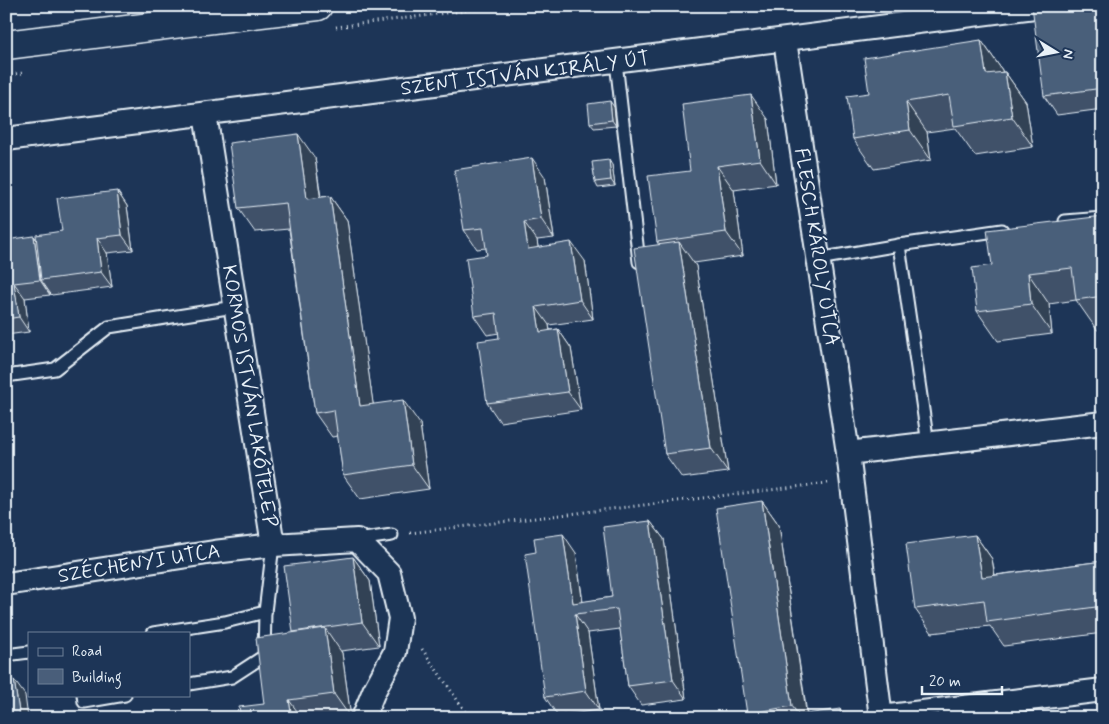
<svg xmlns="http://www.w3.org/2000/svg" width="1109" height="724" font-family="Mynerve,sans-serif">
	<style>
		.lines { fill: none; stroke-linecap: round; stroke-linejoin: round }
		.service-casing { stroke: #e8f1f8; stroke-width: 15 }
		.minor-casing { stroke: #e8f1f8; stroke-width: 26 }
		.primary-casing { stroke: #e8f1f8; stroke-width: 31 }
		.path { stroke: #e8f1f8; stroke-width: 3; stroke-dasharray: 1 4; stroke-linecap: butt }
		.service { stroke: #1d3557; stroke-width: 11 }
		.minor { stroke: #1d3557; stroke-width: 22 }
		.primary { stroke: #1d3557; stroke-width: 28 }
		.wall { fill: #3f5169; stroke: #e8f1f8 }
		.shaded-wall { fill: #334255; stroke: #e8f1f8 }
		.building { fill: #495e7a; stroke: #e8f1f8 }
		.labels { text-anchor: middle; dominant-baseline: central; stroke-width: 4; stroke-linejoin: round; paint-order: stroke }
		.street-label { font-size: 20px; fill: #e8f1f8; stroke: #1d3557 }
	</style>
	<rect width="100%" height="100%" fill="#1d3557"/>
	<filter id="ink" filterUnits="userSpaceOnUse"><feTurbulence type="fractalNoise" baseFrequency=".02" numOctaves="2"/><feDisplacementMap in="SourceGraphic" scale="10" xChannelSelector="R" yChannelSelector="G"/><feConvolveMatrix kernelMatrix="1 2 1 2 8 2 1 2 1" color-interpolation-filters="sRGB"/></filter>
	<g filter="url(#ink)">
		<g class="lines">
			<defs>
				<g id="service">
					<path d="M616,62L639,262"/>
					<path d="M1065,221L1103,218"/>
					<path d="M899,245L1002,230"/>
					<path d="M818,259L899,245L928,444"/>
					<path d="M6,376L55,369L109,327L234,307"/>
					<path d="M357,540L392,535"/>
					<path d="M153,633L225,622L265,612L273,545"/>
					<path d="M6,655L29,652"/>
					<path d="M189,684L232,677L264,656L265,612"/>
					<path d="M83,695L84,702L125,695"/>
				</g>
				<g id="minor">
					<path d="M785,41L848,453L881,718"/>
					<path d="M205,114L273,545"/>
					<path d="M6,139L1043,6"/>
					<path d="M848,453L1103,423"/>
					<path d="M6,584L214,552L273,545L357,540L389,573L400,618L395,652L374,691L363,718"/>
					<path d="M881,717L1103,690"/>
				</g>
				<path id="primary" d="M6,45L318,6"/>
			</defs>
			<use href="#service" class="service-casing"/>
			<use href="#minor" class="minor-casing"/>
			<use href="#primary" class="primary-casing"/>
			<g class="path">
				<path d="M336,27L501,6"/>
				<path d="M6,75L23,73"/>
				<path d="M410,533L828,483"/>
				<path d="M422,649L470,718"/>
			</g>
			<use href="#service" class="service"/>
			<use href="#minor" class="minor"/>
			<use href="#primary" class="primary"/>
		</g>
		<g class="wall">
			<path d="M1103,6V109L1057,115L1044,96Z"/>
			<path d="M981,40L1002,70V72H1005L1026,102L1033,147L975,156L955,128L927,132L931,160L874,169L853,139L869,93Z"/>
			<path d="M614,107L616,126L594,128L590,123Z"/>
			<path d="M768,119L776,184L734,190L743,256L694,263L696,266L728,472L682,478L665,454L659,245L657,242L690,171Z"/>
			<path d="M315,158L321,197L330,196L347,220L373,404L420,424L429,489L360,499L343,475L338,436L332,437L315,413L289,229L255,232L238,208Z"/>
			<path d="M612,165L615,186L598,188L595,182Z"/>
			<path d="M545,177L554,238L537,240L538,247L585,261L593,319L549,325L550,330L558,329L571,348L581,410L500,422L487,403L499,338V333L487,335L474,316L487,255L486,248L477,249L464,230Z"/>
			<path d="M117,191L127,206L133,250L107,253L112,287L52,295L50,293V295L25,298L29,332L6,335V240L36,238L62,231Z"/>
			<path d="M1103,216V329L1097,330L1076,300L1049,304L1052,334L998,341L977,311L992,265Z"/>
			<path d="M762,501L779,525L807,714L846,718H750L747,714Z"/>
			<path d="M650,521L664,539L686,699L641,705L628,686L620,629L588,633L599,710L558,716L545,697L576,553L583,602L612,597Z"/>
			<path d="M975,535L992,559L995,575L1103,561V633L1004,646L990,626L932,633L915,609Z"/>
			<path d="M353,557L370,581L379,646L341,651L342,653L351,718H241L264,704L294,633L293,632Z"/>
		</g>
		<g class="shaded-wall">
			<path d="M981,40L1002,70L1007,105L986,74Z"/>
			<path d="M1005,72L1026,102L1033,147L1012,117Z"/>
			<path d="M751,95L768,119L776,184L760,160Z"/>
			<path d="M610,101L614,107L616,126L612,120Z"/>
			<path d="M906,102L927,132L931,160L910,130Z"/>
			<path d="M298,134L315,158L324,223L307,199Z"/>
			<path d="M532,158L545,177L554,238L541,219Z"/>
			<path d="M609,160L612,165L615,186L611,180Z"/>
			<path d="M717,166L734,190L743,256L726,232Z"/>
			<path d="M117,191L127,206L133,250L122,235Z"/>
			<path d="M330,196L347,220L377,431L360,406Z"/>
			<path d="M524,222L537,240L541,268L528,249Z"/>
			<path d="M34,236L45,251L41,280L50,293V295L40,280Z"/>
			<path d="M97,238L107,253L112,287L101,272Z"/>
			<path d="M571,242L585,261L593,319L580,300Z"/>
			<path d="M679,242L696,266L728,472L711,448Z"/>
			<path d="M1028,273L1049,304L1052,334L1031,304Z"/>
			<path d="M14,283L25,298L29,332L19,317Z"/>
			<path d="M536,307L549,325L553,350L540,332Z"/>
			<path d="M558,329L571,348L581,410L568,392Z"/>
			<path d="M403,400L420,424L429,489L412,465Z"/>
			<path d="M762,501L779,525L807,718H801L792,706Z"/>
			<path d="M650,521L664,539L686,699L673,680Z"/>
			<path d="M563,534L576,553L584,613L573,603Z"/>
			<path d="M975,535L992,559L999,601L982,577Z"/>
			<path d="M353,557L370,581L379,646L362,622Z"/>
			<path d="M575,614L588,633L599,710L586,691Z"/>
			<path d="M325,628L342,653L351,718L334,694Z"/>
			<path d="M14,680L25,695L28,718H20Z"/>
			<path d="M289,700L302,718H292Z"/>
			<path d="M840,709L846,718H841Z"/>
		</g>
		<g class="building">
			<path d="M1032,6H1103V88L1044,96Z"/>
			<path d="M981,40L986,74L1005,72L1012,117L954,126L949,95L906,102L910,130L853,139L847,96L869,93L864,58Z"/>
			<path d="M751,95L760,160L717,166L726,232L657,242L648,176L690,171L682,104Z"/>
			<path d="M610,101L612,120L590,123L588,104Z"/>
			<path d="M298,134L307,199L330,196L360,406L403,400L412,465L343,475L334,410L315,413L286,203L238,208L229,143Z"/>
			<path d="M532,158L541,219L524,222L528,249L571,242L580,300L536,307L540,332L558,329L568,392L487,403L478,341L499,338L496,313L474,316L466,258L487,255L483,228L464,230L454,170Z"/>
			<path d="M609,160L611,180L595,182L592,162Z"/>
			<path d="M117,191L122,235L97,238L101,272L41,280L36,235L62,231L57,198Z"/>
			<path d="M1103,216V296L1076,300L1072,268L1028,273L1031,304L977,311L972,268L992,265L987,230Z"/>
			<path d="M34,236L40,280L14,283L19,317L6,319V240Z"/>
			<path d="M679,242L711,448L665,454L634,248Z"/>
			<path d="M762,501L792,706L747,714L716,508Z"/>
			<path d="M650,521L673,680L628,686L617,609L575,614L586,691L545,697L525,554L536,552L534,538L563,534L573,603L612,597L603,527Z"/>
			<path d="M975,535L982,577L1103,561V606L987,622L984,600L915,609L906,544Z"/>
			<path d="M353,557L362,622L293,632L284,566Z"/>
			<path d="M325,628L334,694L289,700L292,718H241L239,707L264,704L256,638Z"/>
			<path d="M14,680L20,718H6V682Z"/>
			<path d="M840,709L841,718H779Z"/>
			<path d="M939,714V718H912Z"/>
		</g>
	</g>
	<g class="labels">
		<g class="street-label">
			<text transform="translate(525 74) rotate(-7)">SZENT ISTVÁN KIRÁLY ÚT</text>
			<text transform="translate(816 247) rotate(81)">FLESCH KÁROLY UTCA</text>
			<text transform="translate(249 396) rotate(81)">KORMOS ISTVÁN LAKÓTELEP</text>
			<text transform="translate(139 564) rotate(-9)">SZÉCHENYI UTCA</text>
		</g>
	</g>
	<rect width="1109" height="724" fill="none" stroke="#1d3557" stroke-width="25"/>
	<rect x="12" y="12" width="1084" height="699" fill="none" stroke="#e8f1f8" stroke-width="2" filter="url(#ink)"/>
	<rect x="28" y="632" width="162" height="65" fill="#1d3557" stroke="#6e8097"/>
	<rect x="38" y="648" width="25" height="8" fill="#1d3557" stroke="#6e8097"/>
	<text x="72" y="656" font-size="15" fill="#e8f1f8">Road</text>
	<rect x="38" y="669" width="25" height="15" fill="#495e7a" stroke="#6e8097"/>
	<text x="72" y="682" font-size="15" fill="#e8f1f8">Building</text>
	<g transform="translate(1056 52) rotate(100)" stroke="#1d3557" stroke-width="4" paint-order="stroke">
	<path d="M0-4L9 19L0 12L-9 19Z" fill="#e8f1f8"/>
	<text y="-8" font-size="14" font-weight="bold" text-anchor="middle" fill="#e8f1f8">N</text>
	</g>
	<path d="M922 686v8h80v-8" fill="none" stroke="#e8f1f8" stroke-width="2.5"/>
	<text x="929" y="686" font-size="15" fill="#e8f1f8" stroke="#1d3557" stroke-width="4" paint-order="stroke">20 m</text>
</svg>
